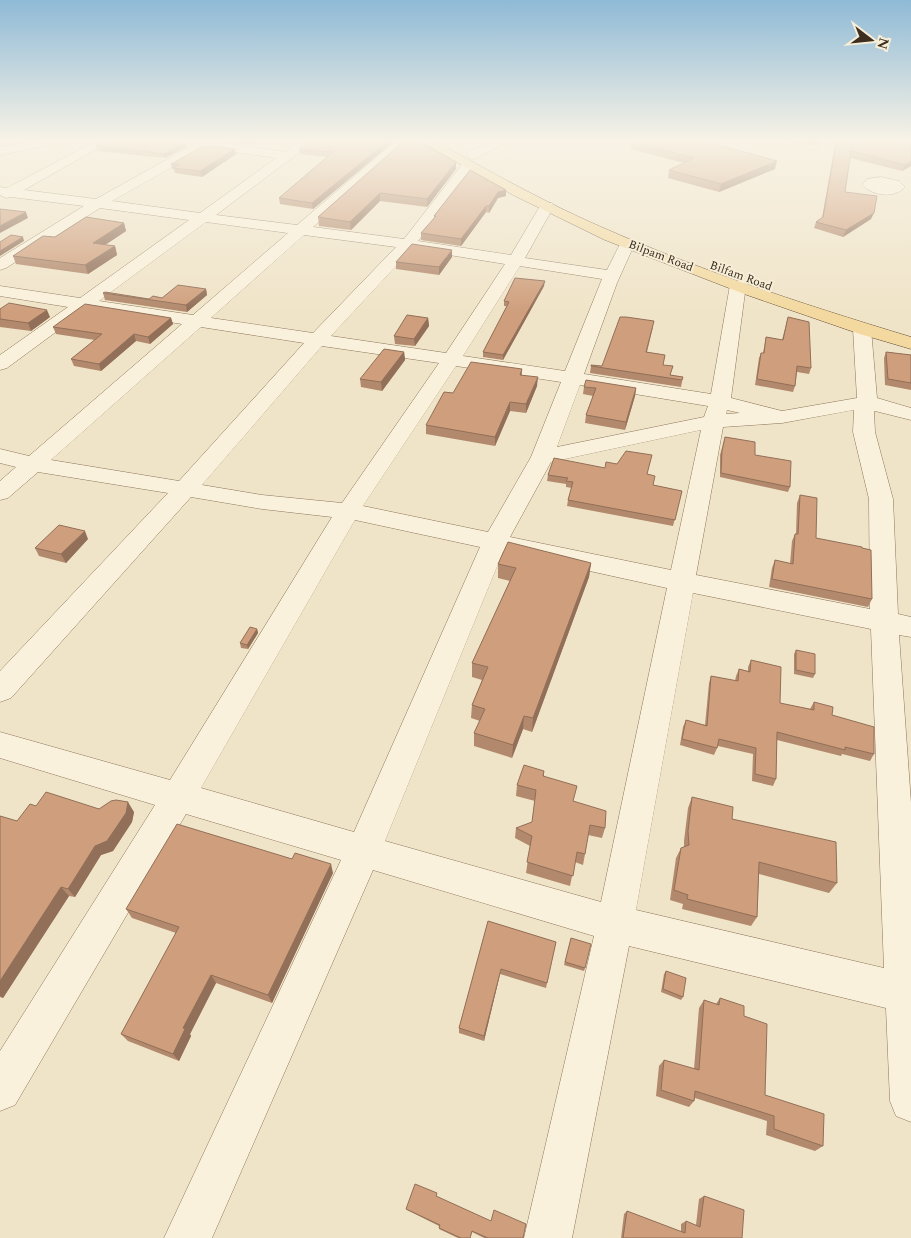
<svg xmlns="http://www.w3.org/2000/svg" width="911" height="1238" font-family="Spectral,serif">
	<style>
		.lines { fill: none; stroke-linecap: round; stroke-linejoin: round }
		.minor-casing { stroke: #8d765c; stroke-width: 1 }
		.major-casing { stroke: #5b4430; stroke-width: 1 }
		.minor { fill: #faf1dc; fill-rule: evenodd }
		.major { fill: #f3d9a0; fill-rule: evenodd }
		.wall { fill: #b2896c }
		.shaded-wall { fill: #916f58 }
		.building { fill: #cf9f7d; stroke: #916f58 }
		.labels { text-anchor: middle; dominant-baseline: central; stroke-width: 4; stroke-linejoin: round; paint-order: stroke }
		.far-street-label { font-size: 12px; fill: #3d2e20; stroke: #f7eed8 }
	</style>
	<rect width="100%" height="100%" fill="#f0e4c8"/>
	<g class="lines">
		<defs>
			<g id="minor">
				<path d="M43,139H65L59,143L0,155V147Z"/>
				<path d="M100,139H114L24,190L96,199L193,145L142,143L138,142L136,139H218L215,142L285,152L304,139H317L216,215L297,225L398,139H411L313,227L404,239L464,162H474L475,165L474,168L418,241L511,255L540,206L542,203H552L554,206L525,258L607,270L622,240H632L635,243L617,283L584,374L711,394L730,285L732,281H744L746,285L731,398L782,411L857,398L853,329L856,325L862,324L868,325L871,329L877,398L911,408V420L875,411L874,412L875,432L893,499L898,614L911,617V637L899,635L911,803V1122L896,1116L890,1101L886,1008L629,946L572,1238H524L594,936L373,870L212,1238H164L341,860L186,814L15,1105L0,1111V1051L155,805L0,758V732L170,780L332,517L262,509L191,497L11,698L0,702V671L168,493L38,472L8,498L0,500V481L16,467L0,463V449L29,456L182,324L87,309L7,368L0,370V355L68,307L0,296V286L80,298L189,220L100,208L6,268L0,270V258L84,206L11,197L6,198L0,195V187L7,188ZM206,148L276,158L200,213L112,201ZM206,222L288,233L193,315L99,301ZM304,235L396,247L313,333L211,318ZM412,249L505,264L446,353L331,336ZM520,266L602,279L565,371L463,356ZM201,327L304,343L179,481L51,460ZM322,346L439,363L342,503L262,495L202,485ZM456,366L561,382L531,457L488,532L363,506ZM580,385L708,406L704,417L557,447ZM727,410L740,413L726,414ZM854,410L853,432L869,499L870,609L696,575L723,427L782,423ZM701,430L671,570L510,537L551,462ZM355,520L480,547L354,832L201,788ZM503,552L667,588L601,902L385,841ZM693,593L871,629L884,968L636,910Z"/>
				<path d="M498,139H513L476,158L472,159L466,155L468,152Z"/>
				<path d="M881,177L899,181L905,187C895,199 871,196 862,184L867,179Z"/>
			</g>
			<path id="major" d="M417,139H431C480,166 528,193 579,217C686,266 798,303 911,337V349L860,334L747,295L605,240L513,195Z"/>
		</defs>
		<use href="#minor" class="minor-casing"/>
		<use href="#major" class="major-casing"/>
		<use href="#minor" class="minor"/>
		<use href="#major" class="major"/>
	</g>
	<g class="wall">
		<path d="M218,139H262L252,145L219,141Z"/>
		<path d="M397,139L313,209L280,204L279,198L327,157L300,154L299,149Z"/>
		<path d="M406,139L456,169L427,207L380,201L351,230L319,226L318,217Z"/>
		<path d="M770,139H821L818,146Z"/>
		<path d="M836,139H852L851,145L911,166L902,171L850,158L845,192L871,219L843,237L814,228L816,222L822,218Z"/>
		<path d="M140,140L185,142L186,147L165,158L97,151L96,146Z"/>
		<path d="M632,142L775,169L719,192L668,178L669,170L684,163L631,149Z"/>
		<path d="M236,154L202,177L175,173L174,169H172L171,164Z"/>
		<path d="M470,170L506,196L498,198L489,213L486,212L461,246L421,240V233L434,218V216Z"/>
		<path d="M124,223L126,231L105,245L115,246L117,255L88,274L16,264L13,256L55,237Z"/>
		<path d="M452,257L439,275L396,269V262Z"/>
		<path d="M544,286L503,360L483,357V352L507,306H504V301Z"/>
		<path d="M206,289L207,295L187,312L105,300L103,293L149,299L162,298Z"/>
		<path d="M0,309L50,317L31,331L0,327Z"/>
		<path d="M788,317L811,368L809,374L797,372L795,386L793,392L755,385L759,358L761,353H763L766,337L782,340Z"/>
		<path d="M171,318L173,324L150,344L136,341L101,371L74,366L71,359L95,340L56,334L53,327Z"/>
		<path d="M428,318L429,326L415,346L395,344L394,336Z"/>
		<path d="M653,327L647,352L663,365L671,375L683,377L681,387L590,373L591,366H602Z"/>
		<path d="M404,352L405,360L382,391L361,387L360,379Z"/>
		<path d="M886,352L911,355V390L885,385L884,358Z"/>
		<path d="M522,369V375L537,386L526,413L510,411L495,446L426,434V425L453,393Z"/>
		<path d="M584,387L636,388L635,396L625,430L585,423L586,415L593,396L583,394Z"/>
		<path d="M725,437L755,455L790,487L788,492L720,477V455Z"/>
		<path d="M605,468L647,474L653,485L682,491L673,526L567,506L568,500L572,488L566,487V484L547,481L548,475Z"/>
		<path d="M800,495L816,538L872,599L868,607L769,587L772,568L775,560L790,564L792,541L795,534H796L797,503Z"/>
		<path d="M88,539L66,563L39,556L35,548Z"/>
		<path d="M591,563L589,577L532,732L523,729L512,758L474,746V733L480,721L471,718L472,705L482,680L472,677V663L510,581L498,578V564Z"/>
		<path d="M257,629L258,633L248,649L241,648L240,643Z"/>
		<path d="M796,650L815,674L813,678L794,674V654Z"/>
		<path d="M751,660L780,703L810,709L814,702L832,715L874,754L870,761L842,754L841,756L777,740L776,779L773,786L752,781L753,754L718,746L714,755L680,745L683,727L686,720L705,725L709,683L711,676L735,681L736,676L739,669L748,671V667Z"/>
		<path d="M544,771V776L605,828L602,838L588,835L585,854L583,865L575,862L570,886L526,873L530,846L515,838L516,828L532,822L535,801L516,796L517,785Z"/>
		<path d="M692,797L732,819L837,883L829,893L759,874L757,917L751,926L682,909L683,904L670,900L676,858L681,848L684,847V841L688,808Z"/>
		<path d="M36,806L134,812L132,822L113,851L101,855L75,897L69,896L3,998L0,997V816L17,821Z"/>
		<path d="M333,873L272,1003L216,983L190,1034L191,1036L179,1061L128,1041L121,1034L176,933L132,918L126,909Z"/>
		<path d="M488,921L556,942L546,988L500,974L484,1041L459,1033V1028Z"/>
		<path d="M571,938L585,968L584,971L564,965Z"/>
		<path d="M666,971L683,997L681,1000L661,992L664,974Z"/>
		<path d="M720,998L744,1016L765,1095L823,1146L815,1151L766,1135L767,1121L695,1098L694,1101L689,1107L656,1096L659,1066L664,1060L694,1069L699,1008L704,1000L716,1004Z"/>
		<path d="M437,1194L436,1197L524,1238H484L472,1232L470,1238H458L439,1229V1226L407,1210L406,1209Z"/>
		<path d="M704,1196L742,1238H621L624,1214L627,1211L681,1232V1224L686,1221L696,1225L699,1199Z"/>
	</g>
	<g class="shaded-wall">
		<path d="M255,139H262L252,145L251,141Z"/>
		<path d="M390,139H397L313,209L312,203Z"/>
		<path d="M185,142L186,147L165,158L164,154Z"/>
		<path d="M235,149L236,154L202,177L200,171Z"/>
		<path d="M777,161L775,169L719,192L721,184Z"/>
		<path d="M911,161V166L902,171L905,165Z"/>
		<path d="M456,162V169L427,207V199Z"/>
		<path d="M506,190V196L498,198L489,213V206L498,192Z"/>
		<path d="M380,193V201L351,230L350,222Z"/>
		<path d="M486,206V212L461,246V239Z"/>
		<path d="M26,212L28,218L0,233V226Z"/>
		<path d="M874,213L871,219L843,237L846,230Z"/>
		<path d="M124,223L126,231L96,251L93,243Z"/>
		<path d="M23,237L24,241L0,256V251Z"/>
		<path d="M115,246L117,255L88,274L85,265Z"/>
		<path d="M452,250V257L439,275V267Z"/>
		<path d="M545,281L544,286L503,360V355Z"/>
		<path d="M206,289L207,295L187,312L186,305Z"/>
		<path d="M47,310L50,317L31,331L28,323Z"/>
		<path d="M171,318L173,324L150,344L148,337Z"/>
		<path d="M428,318L429,326L415,346L414,339Z"/>
		<path d="M134,334L136,341L101,371L99,364Z"/>
		<path d="M404,352L405,360L382,391L381,382Z"/>
		<path d="M538,377L537,386L526,413V404Z"/>
		<path d="M636,388L635,396L625,430L626,422Z"/>
		<path d="M510,402V411L495,446V437Z"/>
		<path d="M85,531L88,539L66,563L61,554Z"/>
		<path d="M591,563L589,577L532,732L533,718Z"/>
		<path d="M257,629L258,633L248,649L247,645Z"/>
		<path d="M524,716L523,729L512,758L513,745Z"/>
		<path d="M128,802L134,812L132,822L113,851L101,855L75,897L68,889L95,846Z"/>
		<path d="M331,864L333,873L272,1003L268,995Z"/>
		<path d="M61,887L69,896L3,998L0,996V981Z"/>
		<path d="M501,969L500,974L484,1041V1036Z"/>
		<path d="M211,975L216,983L190,1034L191,1036L179,1061L173,1054L183,1028Z"/>
	</g>
	<g class="building">
		<path d="M109,139H135L140,140L185,142L164,154L96,146Z"/>
		<path d="M234,139H255L251,141Z"/>
		<path d="M312,139H390L312,203L279,198L333,152L299,149Z"/>
		<path d="M406,139H414L456,162L427,199L380,193L350,222L318,217Z"/>
		<path d="M640,139H698L777,161L721,184L669,170L694,158L632,142Z"/>
		<path d="M837,139H852L851,145L863,139H891L911,144V161L905,165L851,151L845,192L877,196L874,213L846,230L816,222L823,217Z"/>
		<path d="M205,145L235,149L200,171L173,168L179,164H171Z"/>
		<path d="M470,170L506,190L498,192L489,206H486L461,239L421,233L436,216H434Z"/>
		<path d="M0,209L26,212L0,226Z"/>
		<path d="M86,217L124,223L93,243L115,246L85,265L13,256L43,236L55,237Z"/>
		<path d="M11,235L23,237L0,251V242Z"/>
		<path d="M412,244L452,250L439,267L396,262Z"/>
		<path d="M515,278L545,281L503,355L483,352L509,302L504,301Z"/>
		<path d="M178,285L206,289L186,305L103,293L105,292L149,299L153,296L162,298Z"/>
		<path d="M9,303L47,310L28,323L0,319V309Z"/>
		<path d="M85,304L171,318L148,337L134,334L99,364L71,359L102,334L53,327Z"/>
		<path d="M407,315L428,318L414,339L394,336Z"/>
		<path d="M620,317H626L654,321L646,352L665,355L663,365L673,366L670,375L683,377L682,380L591,366V365L602,366Z"/>
		<path d="M788,317L809,322L811,368L797,366L795,386L757,379L761,353H764L766,337L783,340Z"/>
		<path d="M384,349L404,352L381,382L360,379Z"/>
		<path d="M886,352L911,355V383L888,379Z"/>
		<path d="M471,362L522,369L520,375L538,377L526,404L510,402L495,437L426,425L444,392L453,393Z"/>
		<path d="M586,380L636,388L626,422L586,415L596,388L584,387Z"/>
		<path d="M725,437L755,442V455L791,461L790,487L721,473L722,451Z"/>
		<path d="M626,451L652,455L647,474L655,476L653,485L682,491L675,520L568,500L573,482L566,481L568,478L548,475L554,458L605,468L606,462L617,464Z"/>
		<path d="M800,495L817,498L816,538L862,547V548L871,550L872,599L772,579L775,560L793,564L795,534H798Z"/>
		<path d="M59,525L85,531L61,554L35,548Z"/>
		<path d="M508,542L591,563L533,718L524,716L513,745L474,733L485,709L472,705L488,667L472,663L516,568L498,564Z"/>
		<path d="M250,627L257,629L247,645L240,643Z"/>
		<path d="M796,650L815,654V674L796,670Z"/>
		<path d="M751,660L781,667L780,703L814,710V702L833,707L832,715L874,727V754L845,747V750L777,732L776,779L755,774L756,748L719,739L717,748L682,739L686,720L707,726L711,676L738,681L739,669L750,672Z"/>
		<path d="M524,765L544,771L543,776L577,786L573,801L606,811L605,828L590,825L585,854L577,852L573,876L527,862L532,836L516,828L532,822L536,790L517,785Z"/>
		<path d="M46,792L99,809L111,801L116,800L128,802L126,813L107,841L95,846L68,889L61,887L0,981V816L17,821L30,804L36,806Z"/>
		<path d="M692,797L733,807L732,819L836,842L837,883L759,862L757,917L687,899L688,895L674,890L681,848L689,845L688,831Z"/>
		<path d="M177,824L292,859L295,853L331,864L268,995L211,975L183,1028L185,1029L173,1054L121,1034L179,927L126,909Z"/>
		<path d="M488,921L556,942L547,983L501,969L484,1036L459,1028Z"/>
		<path d="M571,938L591,944L585,968L565,962Z"/>
		<path d="M666,971L686,978L683,997L663,989Z"/>
		<path d="M720,998L744,1006V1016L767,1024L765,1095L824,1114L823,1146L774,1129V1116L695,1091L694,1101L661,1090L664,1060L699,1070L704,1000L719,1005Z"/>
		<path d="M415,1184L437,1193L436,1196L491,1221L494,1210L526,1224L523,1238H524H488L472,1231L470,1238H461L439,1228L440,1225L406,1209Z"/>
		<path d="M704,1196L744,1210L742,1238H623L627,1211L685,1233L686,1221L700,1227Z"/>
	</g>
	<linearGradient id="sky" x2="0" y2="1"><stop stop-color="#8fbad6"/><stop offset="0.45" stop-color="#f8f3e6"/><stop offset="1" stop-color="#f8f3e6" stop-opacity="0"/></linearGradient>
	<rect width="911" height="312" fill="url(#sky)"/>
	<g class="labels">
		<g class="far-street-label">
			<text transform="translate(661 256) rotate(21)">Bilpam Road</text>
			<text transform="translate(741 276) rotate(20)">Bilfam Road</text>
		</g>
	</g>
	<g transform="translate(871 40) rotate(106)" stroke="#f7eed8" stroke-width="4" paint-order="stroke">
	<path d="M0-4L9 19L0 12L-9 19Z" fill="#3d2e20"/>
	<text y="-8" font-size="14" font-weight="bold" text-anchor="middle" fill="#3d2e20">N</text>
	</g>
</svg>
